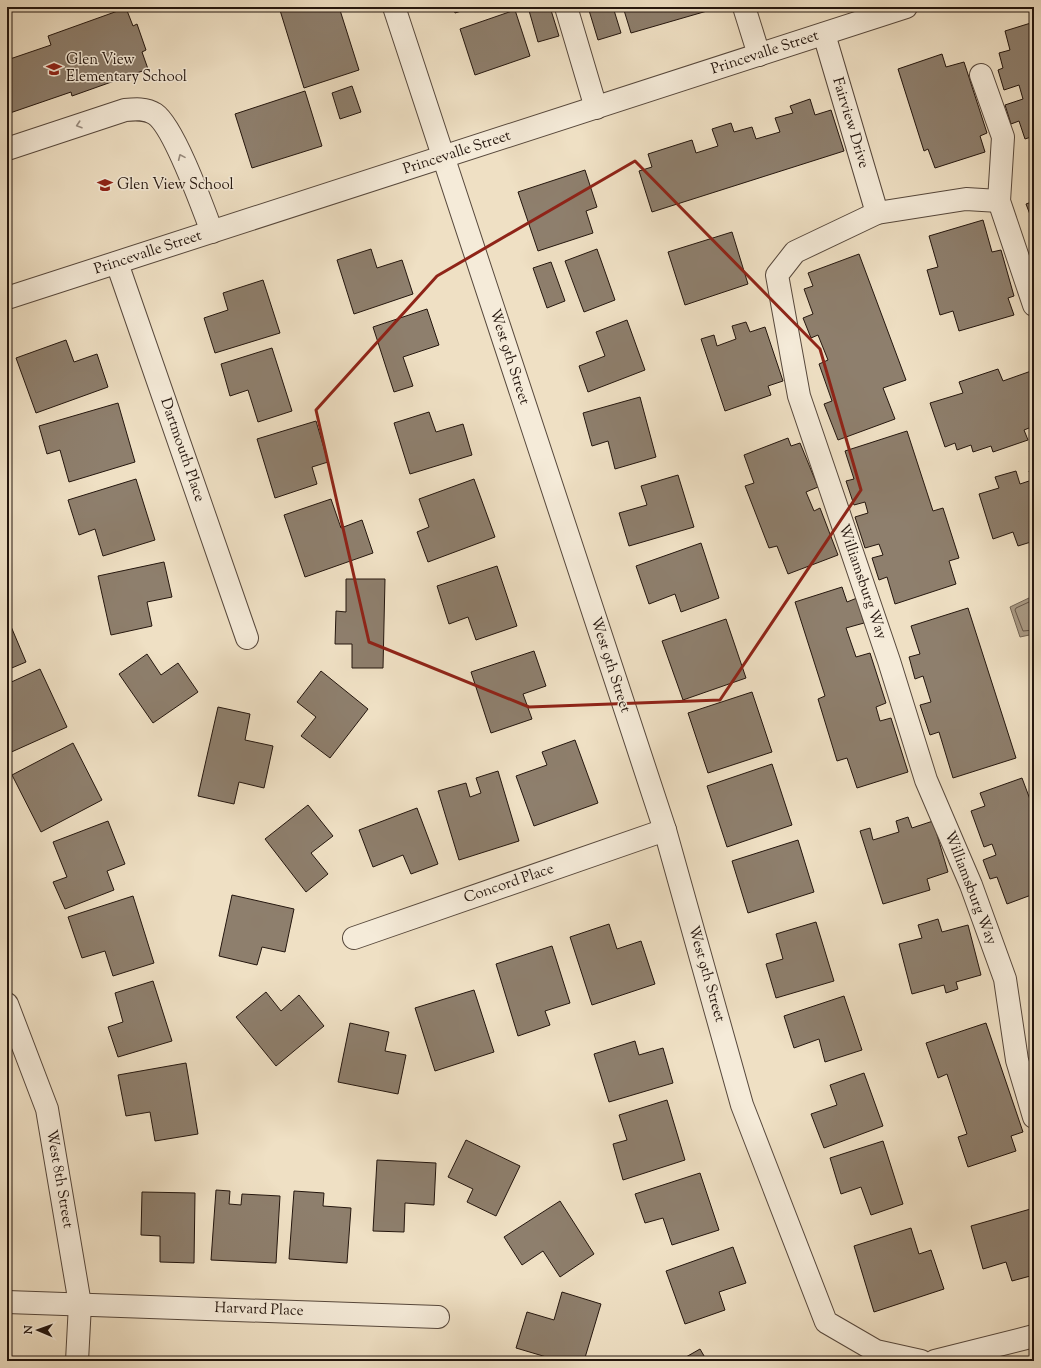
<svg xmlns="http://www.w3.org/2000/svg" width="1041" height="1368" font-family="'Sorts Mill Goudy',serif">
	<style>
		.water { fill: #aa9b86; stroke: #746656 }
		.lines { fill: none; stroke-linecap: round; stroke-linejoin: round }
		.shore { stroke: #67584a; stroke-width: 1 }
		.building { fill: #8e7f6d; stroke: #24160e }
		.minor-casing { stroke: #57483c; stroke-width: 24 }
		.minor { stroke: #f5ebd9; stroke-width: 22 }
		.oneway { stroke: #978b7e }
		.marked { fill: none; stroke: #8f2418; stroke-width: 3; stroke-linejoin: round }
		.labels { text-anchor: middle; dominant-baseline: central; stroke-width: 3; stroke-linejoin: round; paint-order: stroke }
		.street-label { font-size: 15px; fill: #24160e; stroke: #f5ebd9 }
		.poi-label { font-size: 15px; fill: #24160e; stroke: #f5ebd9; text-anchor: start }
	</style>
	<rect width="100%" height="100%" fill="#efe0c4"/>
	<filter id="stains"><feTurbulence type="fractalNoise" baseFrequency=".005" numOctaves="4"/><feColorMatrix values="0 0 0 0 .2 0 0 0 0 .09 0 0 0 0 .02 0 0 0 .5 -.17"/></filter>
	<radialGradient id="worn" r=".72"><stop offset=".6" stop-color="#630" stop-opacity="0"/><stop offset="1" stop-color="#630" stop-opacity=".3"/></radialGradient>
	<path class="water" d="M1031,597L1034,600L1033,606L1034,611V634L1020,637L1010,607Z"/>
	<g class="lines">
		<path class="shore" d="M1034,603L1029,602L1016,608L1015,610L1023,631L1034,630"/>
	</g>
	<g class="building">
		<path d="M279,7H339L359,70L304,88Z"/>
		<path d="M453,7H474L455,13Z"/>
		<path d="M528,7H550L559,36L538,42Z"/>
		<path d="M588,7H613L621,33L598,40Z"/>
		<path d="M623,7H706L707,11L631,33Z"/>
		<path d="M126,8L133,26L137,24L146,50L142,52L148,69L72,96L71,92L7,114V60L51,45L48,36Z"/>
		<path d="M515,10L530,56L475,75L460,29Z"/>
		<path d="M1034,22V136L1025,139L1019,121L1011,124L1005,105L1023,99L1019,85L1004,90L998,70L1003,68L999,53L1010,50L1005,31Z"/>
		<path d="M942,54L946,67L964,62L987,133L980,136L985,152L935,168L928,149L924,151L898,69Z"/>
		<path d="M352,86L361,112L340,119L332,93Z"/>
		<path d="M305,91L322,146L252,168L235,114Z"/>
		<path d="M810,99L815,115L831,110L844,151L652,212L639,171L652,167L648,154L692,140L696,153L718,146L712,129L731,123L734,132L752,127L756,139L780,132L775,118L793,113L790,106Z"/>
		<path d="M585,170L597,207L586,211L593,233L538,251L518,192Z"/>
		<path d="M1034,201V225L1026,204Z"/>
		<path d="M983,220L992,252L1001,250L1014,296L1008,298L1014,315L959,331L953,311L940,315L927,270L938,267L929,236Z"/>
		<path d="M732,232L748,284L685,305L668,252Z"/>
		<path d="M371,249L377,268L402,260L413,294L354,314L337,260Z"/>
		<path d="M597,249L615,300L584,312L565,261Z"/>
		<path d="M859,254L906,380L883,388L895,419L838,440L824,404L832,401L819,364L828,360L818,335L811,338L803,318L813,314L804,289L813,286L808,273Z"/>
		<path d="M551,262L565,301L547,308L533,268Z"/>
		<path d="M263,280L280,333L215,353L204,318L228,310L223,293Z"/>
		<path d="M427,309L439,345L403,357L413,386L394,392L373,327Z"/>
		<path d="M627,320L645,370L588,392L579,366L605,356L596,332Z"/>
		<path d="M746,322L750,332L765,327L783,381L768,386L771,395L725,411L701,339L714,335L717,346L736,339L732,326Z"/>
		<path d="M66,340L74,362L97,354L108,387L36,413L16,358Z"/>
		<path d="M272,348L292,411L258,422L248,390L230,396L221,364Z"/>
		<path d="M998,369L1003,381L1034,370V426L1024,430L1028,440L993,452L991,446L973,452L971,445L957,450L955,443L945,447L930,403L963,393L959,382Z"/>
		<path d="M640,397L656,457L615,469L608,441L592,446L583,413Z"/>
		<path d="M118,403L135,462L69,482L60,450L47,454L39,426Z"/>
		<path d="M429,412L436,432L463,424L472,455L410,474L394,423Z"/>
		<path d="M316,421L328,462L312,467L317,484L275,498L257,439Z"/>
		<path d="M907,431L933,511L943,508L959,558L949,561L956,584L895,604L887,577L879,580L872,558L883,555L879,544L865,548L855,517L868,513L865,502L854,505L846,481L854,479L845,451Z"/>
		<path d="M788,438L791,446L800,443L818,487L806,492L814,511L820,508L838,555L788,574L777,546L769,548L745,486L754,483L744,455Z"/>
		<path d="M1034,470V541L1018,546L1013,532L993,539L979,494L999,488L995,477L1016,471L1020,484L1032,480L1029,471Z"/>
		<path d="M678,475L694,527L629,546L619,513L647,505L641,486Z"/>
		<path d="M136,479L155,540L103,556L95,529L79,535L68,500Z"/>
		<path d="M474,479L495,537L428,562L417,532L429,527L419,499Z"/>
		<path d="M331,499L341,528L362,520L373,553L305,577L284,515Z"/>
		<path d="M701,543L719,598L681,612L675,594L649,604L636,566Z"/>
		<path d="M164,562L172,597L147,602L152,626L111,635L98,576Z"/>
		<path d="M497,566L517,626L476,640L468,617L449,624L437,586Z"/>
		<path d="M346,579H385L383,668H352V644H335L336,611L346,612Z"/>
		<path d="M842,587L847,602L857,598L864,623L846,628L856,657L870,653L886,703L876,707L880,721L891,718L908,772L857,788L847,758L837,761L818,699L825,696L795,602Z"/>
		<path d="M968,608L1016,758L953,778L939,732L930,735L920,705L931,702L923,676L915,679L909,657L920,654L911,626Z"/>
		<path d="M7,617L26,662L7,670Z"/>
		<path d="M726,619L746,678L683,700L662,641Z"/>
		<path d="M534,651L546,686L523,694L532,719L491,733L471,672Z"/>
		<path d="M147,654L161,675L178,663L198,692L153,723L119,674Z"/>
		<path d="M40,669L67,727L7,754V684Z"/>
		<path d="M321,671L368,709L330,758L301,736L316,717L297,702Z"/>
		<path d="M752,692L772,752L708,773L688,713Z"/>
		<path d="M218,707L250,714L245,740L273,746L264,788L239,782L234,804L198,796Z"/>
		<path d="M575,740L598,803L534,826L516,776L547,765L542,752Z"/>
		<path d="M73,743L102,800L41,832L12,775Z"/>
		<path d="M772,764L792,825L727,847L707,786Z"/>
		<path d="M498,771L519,841L459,860L438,791L466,783L470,797L481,793L476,778Z"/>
		<path d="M1022,778L1034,810V894L1007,904L997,877L990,879L983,860L996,855L992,844L984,847L971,811L985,806L980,793Z"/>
		<path d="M308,805L333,836L311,853L328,874L306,892L265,839Z"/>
		<path d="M417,808L438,864L411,874L403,855L373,867L359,830Z"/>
		<path d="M908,817L912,828L933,821L948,872L927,879L930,890L883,904L860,831L870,828L873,840L899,832L896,821Z"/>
		<path d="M108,821L125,864L107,871L114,890L65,909L53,882L67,877L53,842Z"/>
		<path d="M798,840L814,892L748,913L732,861Z"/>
		<path d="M232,895L294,909L285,952L262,947L257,965L219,956Z"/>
		<path d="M133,896L154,963L113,976L105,951L82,958L68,917Z"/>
		<path d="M938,919L942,932L968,925L981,975L956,982L958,989L946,993L944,985L912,994L899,944L922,938L918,925Z"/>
		<path d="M816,922L834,981L776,998L766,964L783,959L776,934Z"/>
		<path d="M609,924L617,949L641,941L655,984L592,1005L570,937Z"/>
		<path d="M552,946L570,1003L545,1011L550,1025L518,1036L496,964Z"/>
		<path d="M153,981L172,1041L118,1057L108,1027L123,1022L115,993Z"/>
		<path d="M474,990L494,1052L435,1071L415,1008Z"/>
		<path d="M266,992L281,1011L299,995L324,1026L276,1066L236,1017Z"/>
		<path d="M844,996L862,1050L825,1062L819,1039L794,1048L784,1016Z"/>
		<path d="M350,1023L389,1032L385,1051L406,1055L398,1094L338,1082Z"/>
		<path d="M986,1023L1023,1132L1011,1136L1016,1151L968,1167L958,1137L967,1134L947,1074L938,1078L926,1043Z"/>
		<path d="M635,1041L639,1055L663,1048L673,1083L609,1102L594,1054Z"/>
		<path d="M186,1063L198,1134L155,1141L150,1112L126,1116L118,1075Z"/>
		<path d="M864,1073L883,1126L824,1148L811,1114L837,1105L830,1085Z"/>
		<path d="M667,1100L685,1160L623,1180L613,1144L627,1140L619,1115Z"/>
		<path d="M466,1140L520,1166L496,1216L467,1202L473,1189L448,1177Z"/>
		<path d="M883,1141L903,1204L871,1215L861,1187L841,1194L830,1158Z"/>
		<path d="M377,1160L436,1163L434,1205L405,1203L404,1232L373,1231Z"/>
		<path d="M700,1173L719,1230L672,1245L663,1218L645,1223L635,1194Z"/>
		<path d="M7,1177L11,1178L7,1252Z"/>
		<path d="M216,1190L230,1191L229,1204L241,1205L242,1194L280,1196L276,1263L211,1260Z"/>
		<path d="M294,1191L324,1193L323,1206L351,1208L347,1263L289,1259Z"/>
		<path d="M142,1192L195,1193L194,1263L160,1262V1236L141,1235Z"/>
		<path d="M560,1201L594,1254L560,1277L543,1251L522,1265L504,1237Z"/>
		<path d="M1034,1208V1275L1012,1281L1006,1262L983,1269L971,1226Z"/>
		<path d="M911,1228L919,1254L931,1250L944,1289L874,1312L854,1246Z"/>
		<path d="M733,1247L746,1283L719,1292L725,1310L685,1324L666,1271Z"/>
		<path d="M562,1292L601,1304L584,1361H560L516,1348L527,1312L554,1320Z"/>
		<path d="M700,1349L707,1361H679Z"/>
	</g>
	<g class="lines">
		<defs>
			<g id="minor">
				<path d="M394,7L665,830L742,1105L826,1322L876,1351L921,1361"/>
				<path d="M566,7L596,108"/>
				<path d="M744,7L759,55"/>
				<path d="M824,34L877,213"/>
				<path d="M981,75L1003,137L999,201L1034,305"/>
				<path d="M7,149L125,110C135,109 146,108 155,114C174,127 203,208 212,232"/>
				<path d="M999,201L966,199L877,213L795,252L777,275L799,396L889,661L926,780L971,885L1005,979L1017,1060L1034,1117"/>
				<path d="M117,263L247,638"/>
				<path d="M7,298L906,7"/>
				<path d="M354,938L665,830"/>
				<path d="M7,1004L47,1109L80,1304L77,1361"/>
				<path d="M7,1302L438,1317"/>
				<path d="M935,1361L1034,1336"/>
			</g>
		</defs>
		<use href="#minor" class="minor-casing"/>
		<use href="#minor" class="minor"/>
	</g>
	<defs><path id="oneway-chevron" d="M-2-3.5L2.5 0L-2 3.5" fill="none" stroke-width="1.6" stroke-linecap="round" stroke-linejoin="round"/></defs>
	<g class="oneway">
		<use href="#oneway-chevron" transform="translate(79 125) rotate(162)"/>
		<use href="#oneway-chevron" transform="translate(181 157) rotate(-114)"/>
	</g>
	<path class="marked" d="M635,161L820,349L861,490L720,700L529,707L369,642L316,410L437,276Z"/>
	<defs>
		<symbol id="school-bare" viewBox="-9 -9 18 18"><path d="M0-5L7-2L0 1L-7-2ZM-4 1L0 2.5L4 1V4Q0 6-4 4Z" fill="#8f2418" stroke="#f5ebd9" stroke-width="2.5" paint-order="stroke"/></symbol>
	</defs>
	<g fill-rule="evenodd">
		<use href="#school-bare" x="43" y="58" width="22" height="22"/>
		<use href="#school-bare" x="94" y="174" width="22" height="22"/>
	</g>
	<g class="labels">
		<g class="street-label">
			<text transform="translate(765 53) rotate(-18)">Princevalle Street</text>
			<text transform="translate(850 123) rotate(73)">Fairview Drive</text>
			<text transform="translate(457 153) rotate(-18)">Princevalle Street</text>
			<text transform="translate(148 253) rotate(-18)">Princevalle Street</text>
			<text transform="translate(509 357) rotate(72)">West 9th Street</text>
			<text transform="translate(182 450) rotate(71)">Dartmouth Place</text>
			<text transform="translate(862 582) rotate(71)">Williamsburg Way</text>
			<text transform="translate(610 665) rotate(72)">West 9th Street</text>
			<text transform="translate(509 884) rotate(-19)">Concord Place</text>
			<text transform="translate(970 888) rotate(69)">Williamsburg Way</text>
			<text transform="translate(706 974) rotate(74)">West 9th Street</text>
			<text transform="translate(59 1179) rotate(80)">West 8th Street</text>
			<text transform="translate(259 1310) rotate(2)">Harvard Place</text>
		</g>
		<g class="poi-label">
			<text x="66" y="60">Glen View<tspan x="66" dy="17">Elementary School</tspan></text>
			<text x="117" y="185">Glen View School</text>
		</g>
	</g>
	<rect width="1041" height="1368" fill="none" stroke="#efe0c4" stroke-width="24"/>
	<rect x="8" y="8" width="1025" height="1352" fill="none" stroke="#24160e" stroke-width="2"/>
	<rect x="12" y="12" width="1017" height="1344" fill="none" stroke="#24160e"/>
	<g transform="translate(38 1330) rotate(272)" stroke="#f5ebd9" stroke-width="3" paint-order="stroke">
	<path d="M0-3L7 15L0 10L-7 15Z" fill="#24160e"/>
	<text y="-6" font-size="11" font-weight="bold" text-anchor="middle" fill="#24160e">N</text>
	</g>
	<rect width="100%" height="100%" filter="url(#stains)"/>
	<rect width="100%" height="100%" fill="url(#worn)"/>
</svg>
